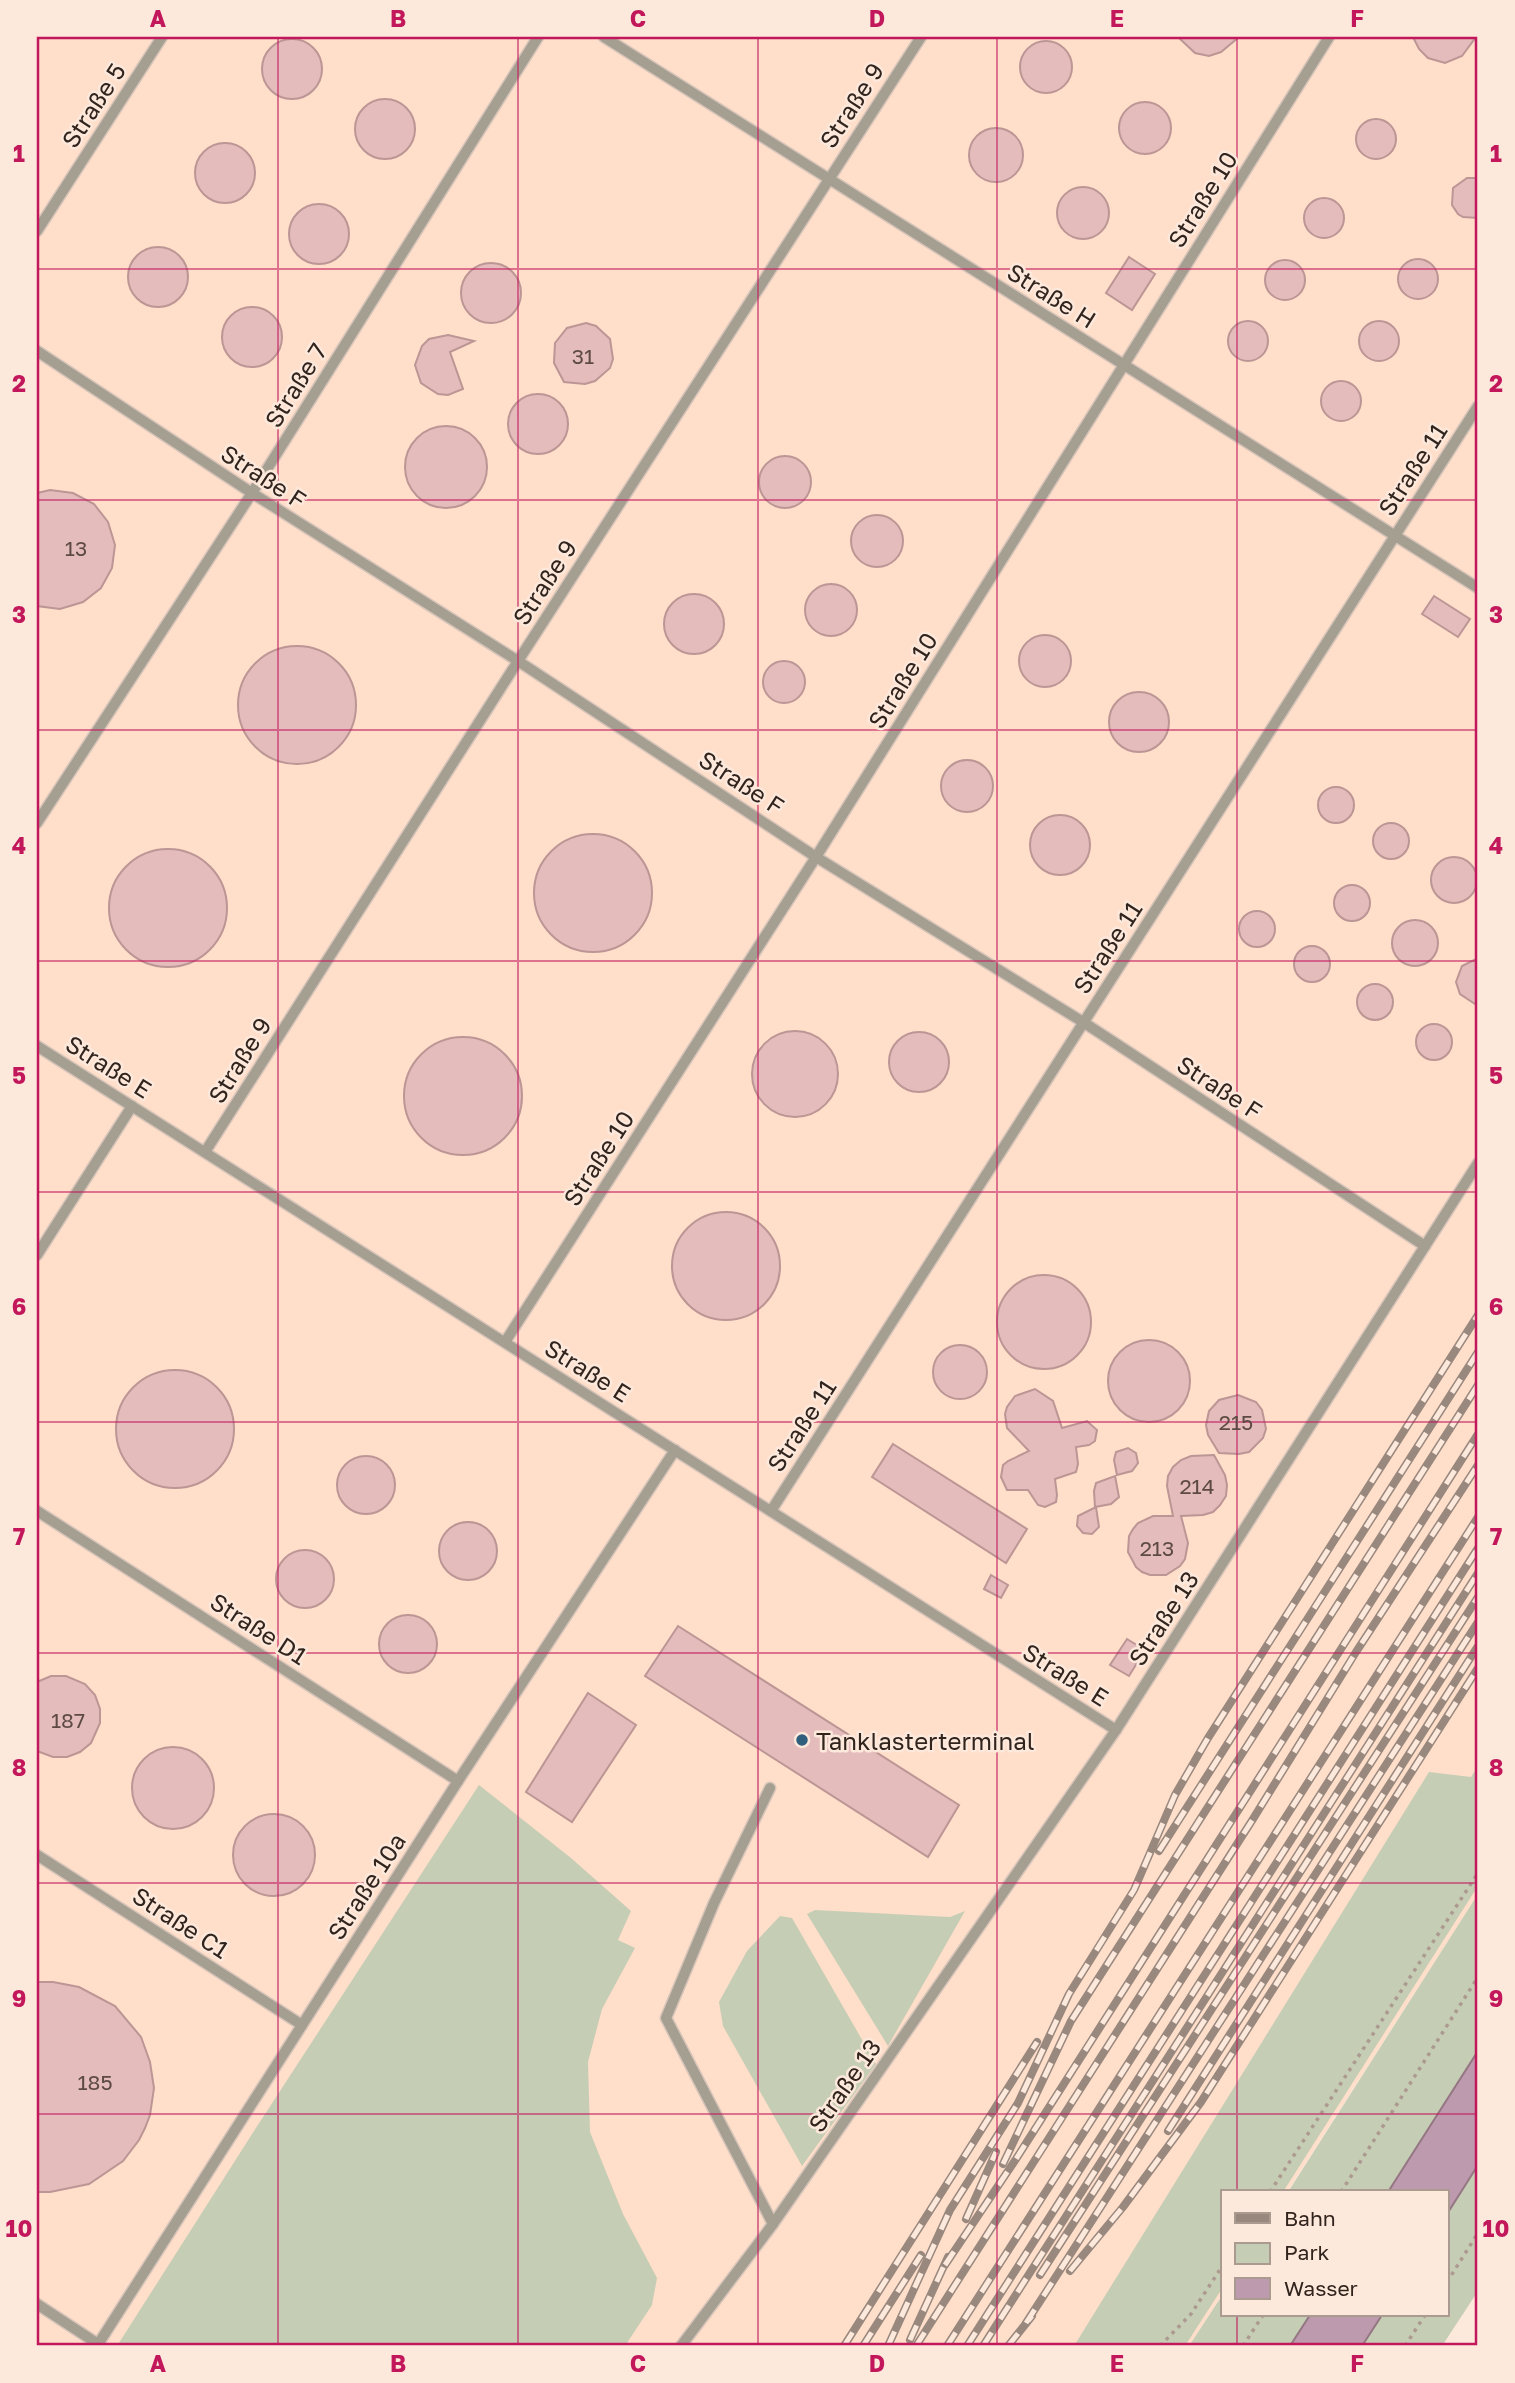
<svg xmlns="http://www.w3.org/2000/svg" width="1515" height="2383" font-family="'Golos Text',sans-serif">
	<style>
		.built { fill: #ffdeca }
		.green { fill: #c6cdb5 }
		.water { fill: #be9aaf; stroke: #947783; stroke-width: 2 }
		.building { fill: #e4bcbc; stroke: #bc9595; stroke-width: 2 }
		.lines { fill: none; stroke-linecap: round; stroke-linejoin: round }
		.service-casing { stroke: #d8c5ba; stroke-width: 13 }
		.path { stroke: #ac9a90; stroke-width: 3.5; stroke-dasharray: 3.5 5; stroke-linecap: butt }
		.service { stroke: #a59f91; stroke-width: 10 }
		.rail-casing { stroke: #99887e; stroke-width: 8 }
		.rail { stroke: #fde8dc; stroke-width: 5; stroke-dasharray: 16; stroke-linecap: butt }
		.grid { fill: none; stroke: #c2185b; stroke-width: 2; stroke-opacity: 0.55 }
		.poi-dot { fill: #305e7d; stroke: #fde8dc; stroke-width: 2.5 }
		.labels { text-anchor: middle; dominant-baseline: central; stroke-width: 5; stroke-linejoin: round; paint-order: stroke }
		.number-label { font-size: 21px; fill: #5e4a45 }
		.street-label { font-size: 24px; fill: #31241d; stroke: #fde8dc }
		.poi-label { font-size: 24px; fill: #31241d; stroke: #fde8dc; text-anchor: start }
		.neatline { fill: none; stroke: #c2185b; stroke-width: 2.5 }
		.grid-label { font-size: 23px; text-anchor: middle; font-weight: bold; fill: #c2185b }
	</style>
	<rect width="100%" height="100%" fill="#fde8dc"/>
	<path class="built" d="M37,37H1478V1894L1287,2192H1223V2293L1189,2346H37Z"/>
	<g class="green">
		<path d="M1478,1766V1886L1283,2192H1223V2287L1185,2346H1074L1429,1772L1471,1777Z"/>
		<path d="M479,1785L571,1858L631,1911L618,1940L635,1948L602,2009L588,2062L590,2132L623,2214L657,2278L652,2305L625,2346H117L254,2131Z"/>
		<path d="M1478,1894V2051L1388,2192H1288Z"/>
		<path d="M815,1910L950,1917L965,1911L888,2046L807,1914Z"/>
		<path d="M780,1916L792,1918L876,2064L802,2166L723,2026L719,2002L747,1951Z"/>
		<path d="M1478,2165V2291L1442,2346H1362L1382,2315H1447V2214Z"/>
		<path d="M1223,2294V2315H1310L1290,2346H1189Z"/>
	</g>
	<g class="water">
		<path d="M1478,2051V2165L1447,2214V2192H1388Z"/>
		<path d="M1310,2315H1382L1362,2346H1290Z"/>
	</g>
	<g class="building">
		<path d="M1178,37H1239L1221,52L1209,56L1195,53Z"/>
		<path d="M1413,37H1476L1462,56L1445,63L1428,58L1419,49Z"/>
		<circle cx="292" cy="69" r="30"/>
		<circle cx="1046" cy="67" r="26"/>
		<circle cx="385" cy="129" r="30"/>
		<circle cx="1145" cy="128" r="26"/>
		<circle cx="1376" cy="139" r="20"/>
		<circle cx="996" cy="155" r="27"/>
		<circle cx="225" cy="173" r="30"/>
		<path d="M1467,178H1478V218L1463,217L1458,214L1452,205L1453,188Z"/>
		<circle cx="1083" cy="213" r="26"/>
		<circle cx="1324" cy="218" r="20"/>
		<circle cx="319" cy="234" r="30"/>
		<circle cx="158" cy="277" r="30"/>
		<path d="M1129,257L1155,274L1132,310L1106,293Z"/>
		<circle cx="1418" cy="279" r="20"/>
		<circle cx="1285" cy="280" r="20"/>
		<circle cx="491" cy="293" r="30"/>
		<circle cx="252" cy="337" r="30"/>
		<circle cx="1379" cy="341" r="20"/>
		<circle cx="1248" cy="341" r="20"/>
		<path d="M586,323L596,326L610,339L613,359L610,368L595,381L585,384L564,382L554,363L555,343L567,328Z"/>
		<path d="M448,335L474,341L450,352L463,389L448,395L438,394L421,383L415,365L422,346L429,339Z"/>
		<circle cx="1341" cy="401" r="20"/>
		<circle cx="538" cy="424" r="30"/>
		<circle cx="446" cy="467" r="41"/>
		<circle cx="785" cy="482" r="26"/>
		<path d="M50,490L73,493L94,504L108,522L115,545L112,568L101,588L83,602L60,609L37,606V493Z"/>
		<circle cx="877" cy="541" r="26"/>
		<circle cx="831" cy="610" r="26"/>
		<circle cx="694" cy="624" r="30"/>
		<path d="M1434,596L1470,619L1458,637L1422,614Z"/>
		<circle cx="1045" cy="661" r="26"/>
		<circle cx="297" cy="705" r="59"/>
		<circle cx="784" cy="682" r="21"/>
		<circle cx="1139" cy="722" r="30"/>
		<circle cx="967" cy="786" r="26"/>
		<circle cx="1336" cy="805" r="18"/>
		<circle cx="1060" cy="845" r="30"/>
		<circle cx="1391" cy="841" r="18"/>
		<circle cx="593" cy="893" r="59"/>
		<circle cx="168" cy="908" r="59"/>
		<circle cx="1454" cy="880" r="23"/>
		<circle cx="1352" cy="903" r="18"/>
		<circle cx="1257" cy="929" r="18"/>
		<circle cx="1415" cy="943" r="23"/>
		<circle cx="1312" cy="964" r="18"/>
		<path d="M1478,958V1006L1460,994L1456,982L1462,966Z"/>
		<circle cx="1375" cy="1002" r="18"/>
		<circle cx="1434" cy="1042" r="18"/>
		<circle cx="795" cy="1074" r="43"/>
		<circle cx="919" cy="1062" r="30"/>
		<circle cx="463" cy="1096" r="59"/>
		<circle cx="726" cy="1266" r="54"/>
		<circle cx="1044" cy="1322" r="47"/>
		<circle cx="1149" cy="1381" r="41"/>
		<circle cx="960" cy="1372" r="27"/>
		<circle cx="175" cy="1429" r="59"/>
		<path d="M1035,1389L1053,1401L1062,1428L1087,1421L1097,1430L1095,1441L1089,1445L1076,1447L1078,1464L1076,1472L1055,1479L1057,1495L1056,1502L1045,1507L1038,1505L1028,1490H1007L1001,1477L1003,1465L1008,1461L1029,1451L1007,1428L1005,1414L1007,1407L1015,1396Z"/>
		<path d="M1238,1395L1256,1402L1262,1410L1266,1429L1263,1438L1249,1452L1239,1454L1219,1453L1208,1435L1206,1425L1209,1411L1219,1400Z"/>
		<path d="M893,1444L1027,1529L1006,1563L872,1477Z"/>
		<path d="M1128,1448L1136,1453L1138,1463L1132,1471L1117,1475L1114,1460L1116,1452Z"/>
		<path d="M1214,1455L1225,1475L1227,1485L1226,1496L1220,1505L1213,1512L1203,1515L1181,1516L1188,1543L1185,1559L1180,1566L1166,1575H1150L1142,1572L1136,1567L1128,1552L1129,1536L1133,1529L1138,1523L1153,1516H1173L1167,1486L1168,1476L1173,1467L1181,1460L1191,1456Z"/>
		<circle cx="366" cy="1485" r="29"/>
		<path d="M1115,1476L1119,1497L1111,1504L1095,1507L1094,1491L1096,1483Z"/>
		<path d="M1096,1507L1099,1527L1092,1534L1083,1533L1077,1526L1078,1516Z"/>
		<circle cx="468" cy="1551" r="29"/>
		<circle cx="305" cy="1579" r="29"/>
		<path d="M991,1575L1008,1585L1001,1598L984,1589Z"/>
		<circle cx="408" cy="1644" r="29"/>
		<path d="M678,1626L959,1805L928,1857L645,1676Z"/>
		<path d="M1127,1639L1145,1650L1129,1676L1110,1665Z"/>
		<path d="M51,1676H66L85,1684L95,1695L100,1709V1723L91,1743L80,1752L67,1757H53L37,1751V1682Z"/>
		<path d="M588,1693L636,1725L572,1822L526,1792Z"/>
		<circle cx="173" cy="1788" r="41"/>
		<circle cx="274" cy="1855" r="41"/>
		<path d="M37,1982H53L79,1987L115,2006L141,2037L150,2062L154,2088L150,2115L145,2128L139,2140L123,2161L89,2184L50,2192H37Z"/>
	</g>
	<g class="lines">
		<defs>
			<g id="service">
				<path d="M604,37L1478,588"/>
				<path d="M37,231L162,37"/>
				<path d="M37,351L252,493L518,661L816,857L1083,1022L1425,1246"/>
				<path d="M37,823L252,493L538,37"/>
				<path d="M37,1046L1116,1730"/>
				<path d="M205,1152L518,661L921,37"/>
				<path d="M37,1255L132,1106"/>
				<path d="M505,1342L816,857L1329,37"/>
				<path d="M37,1511L458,1781"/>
				<path d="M771,1511L1478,406"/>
				<path d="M37,1855L302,2025"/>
				<path d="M773,2224L1116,1730L1478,1163"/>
				<path d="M37,2304L98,2344"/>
				<path d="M97,2346L458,1781L675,1450"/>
				<path d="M681,2346L773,2224L666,2018L714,1903L770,1788"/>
			</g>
		</defs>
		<use href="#service" class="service-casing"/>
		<g class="path">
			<path d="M1270,2192L1478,1873"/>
			<path d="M1341,2192L1478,1977"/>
			<path d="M1447,2282L1478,2233"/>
			<path d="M1160,2346L1191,2314L1223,2265"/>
			<path d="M1243,2346L1263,2315"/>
			<path d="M1405,2346L1425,2315"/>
		</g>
		<use href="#service" class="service"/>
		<defs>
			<g id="rail">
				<path d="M1159,1851L1478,1352"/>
				<path d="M1168,2131L1478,1646"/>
				<path d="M1003,2164L1071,2021L1478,1385"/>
				<path d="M966,2219L996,2152"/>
				<path d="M945,2265L1016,2159L1478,1434"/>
				<path d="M1070,2271L1123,2207L1201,2102L1478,1668"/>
				<path d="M1040,2275L1478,1597"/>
				<path d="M1026,2323L1478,1622"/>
				<path d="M910,2340L948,2257"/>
				<path d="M844,2346L1037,2042"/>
				<path d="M863,2346L921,2255"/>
				<path d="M888,2346L950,2210L1018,2103L1069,1994L1134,1890L1175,1795L1208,1738L1478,1315"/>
				<path d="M916,2346L1253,1819L1356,1652L1478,1465"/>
				<path d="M947,2346L1478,1517"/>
				<path d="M967,2346L1478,1548"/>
				<path d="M983,2346L1478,1573"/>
				<path d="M1008,2346L1032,2316"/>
			</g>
		</defs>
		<use href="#rail" class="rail-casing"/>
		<use href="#rail" class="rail"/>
	</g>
	<path class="grid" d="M278,37V2346M518,37V2346M758,37V2346M997,37V2346M1237,37V2192M37,269H1478M37,500H1478M37,730H1478M37,961H1478M37,1192H1478M37,1422H1478M37,1653H1478M37,1883H1478M37,2114H1478M1237,2315V2346"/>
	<circle class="poi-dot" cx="802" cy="1740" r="7"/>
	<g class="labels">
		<g class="number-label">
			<text x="583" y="356">31</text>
			<text x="76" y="548">13</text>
			<text x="1236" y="1422">215</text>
			<text x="1197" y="1486">214</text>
			<text x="1157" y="1548">213</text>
			<text x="68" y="1720">187</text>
			<text x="95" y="2082">185</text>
		</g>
		<g class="street-label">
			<text transform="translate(93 105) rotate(-57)">Straße 5</text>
			<text transform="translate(851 105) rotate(-57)">Straße 9</text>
			<text transform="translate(1202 199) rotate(-58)">Straße 10</text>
			<text transform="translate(1052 295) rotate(32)">Straße H</text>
			<text transform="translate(295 385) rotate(-58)">Straße 7</text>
			<text transform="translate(1412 469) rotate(-57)">Straße 11</text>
			<text transform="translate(264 476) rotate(33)">Straße F</text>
			<text transform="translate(544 582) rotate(-57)">Straße 9</text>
			<text transform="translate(902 680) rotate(-58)">Straße 10</text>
			<text transform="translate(742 782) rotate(33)">Straße F</text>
			<text transform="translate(1107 947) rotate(-57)">Straße 11</text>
			<text transform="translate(239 1060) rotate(-58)">Straße 9</text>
			<text transform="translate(109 1066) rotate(32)">Straße E</text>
			<text transform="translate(1220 1087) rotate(33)">Straße F</text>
			<text transform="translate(598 1158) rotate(-57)">Straße 10</text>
			<text transform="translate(588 1370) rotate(32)">Straße E</text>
			<text transform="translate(801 1425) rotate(-57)">Straße 11</text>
			<text transform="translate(1163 1618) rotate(-57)">Straße 13</text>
			<text transform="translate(259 1628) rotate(33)">Straße D1</text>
			<text transform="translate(1066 1674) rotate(32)">Straße E</text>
			<text transform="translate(366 1886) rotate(-57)">Straße 10a</text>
			<text transform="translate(181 1922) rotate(33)">Straße C1</text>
			<text transform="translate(844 2085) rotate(-55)">Straße 13</text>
		</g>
		<g class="poi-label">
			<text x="816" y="1740">Tanklasterterminal</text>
		</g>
	</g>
	<rect width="1515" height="2383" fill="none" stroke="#fde8dc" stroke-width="77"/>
	<rect x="1221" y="2190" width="228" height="126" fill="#fde8dc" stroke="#ab9a90" stroke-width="2"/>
	<rect x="1235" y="2213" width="35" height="10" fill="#99887e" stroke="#ab9a90" stroke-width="2"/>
	<text x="1284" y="2226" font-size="21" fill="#31241d">Bahn</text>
	<rect x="1235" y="2243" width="35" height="21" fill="#c6cdb5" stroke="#ab9a90" stroke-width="2"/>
	<text x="1284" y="2260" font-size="21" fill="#31241d">Park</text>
	<rect x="1235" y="2278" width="35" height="21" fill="#be9aaf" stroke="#ab9a90" stroke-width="2"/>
	<text x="1284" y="2296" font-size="21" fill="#31241d">Wasser</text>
	<rect x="38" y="38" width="1438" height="2306" class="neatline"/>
	<g class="grid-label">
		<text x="158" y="27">A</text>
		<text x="398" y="27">B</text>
		<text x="638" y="27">C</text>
		<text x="877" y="27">D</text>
		<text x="1117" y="27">E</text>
		<text x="1357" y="27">F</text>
		<text x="19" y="162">1</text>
		<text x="1496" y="162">1</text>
		<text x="19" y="392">2</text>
		<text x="1496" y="392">2</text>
		<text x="19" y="623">3</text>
		<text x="1496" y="623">3</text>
		<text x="19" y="854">4</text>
		<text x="1496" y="854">4</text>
		<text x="19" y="1084">5</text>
		<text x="1496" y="1084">5</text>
		<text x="19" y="1315">6</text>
		<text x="1496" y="1315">6</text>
		<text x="19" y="1545">7</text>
		<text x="1496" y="1545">7</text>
		<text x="19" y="1776">8</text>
		<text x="1496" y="1776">8</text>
		<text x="19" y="2007">9</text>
		<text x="1496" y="2007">9</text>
		<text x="19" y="2237">10</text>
		<text x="1496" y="2237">10</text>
		<text x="158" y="2372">A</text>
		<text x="398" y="2372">B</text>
		<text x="638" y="2372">C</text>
		<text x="877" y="2372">D</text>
		<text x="1117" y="2372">E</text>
		<text x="1357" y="2372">F</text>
	</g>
</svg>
